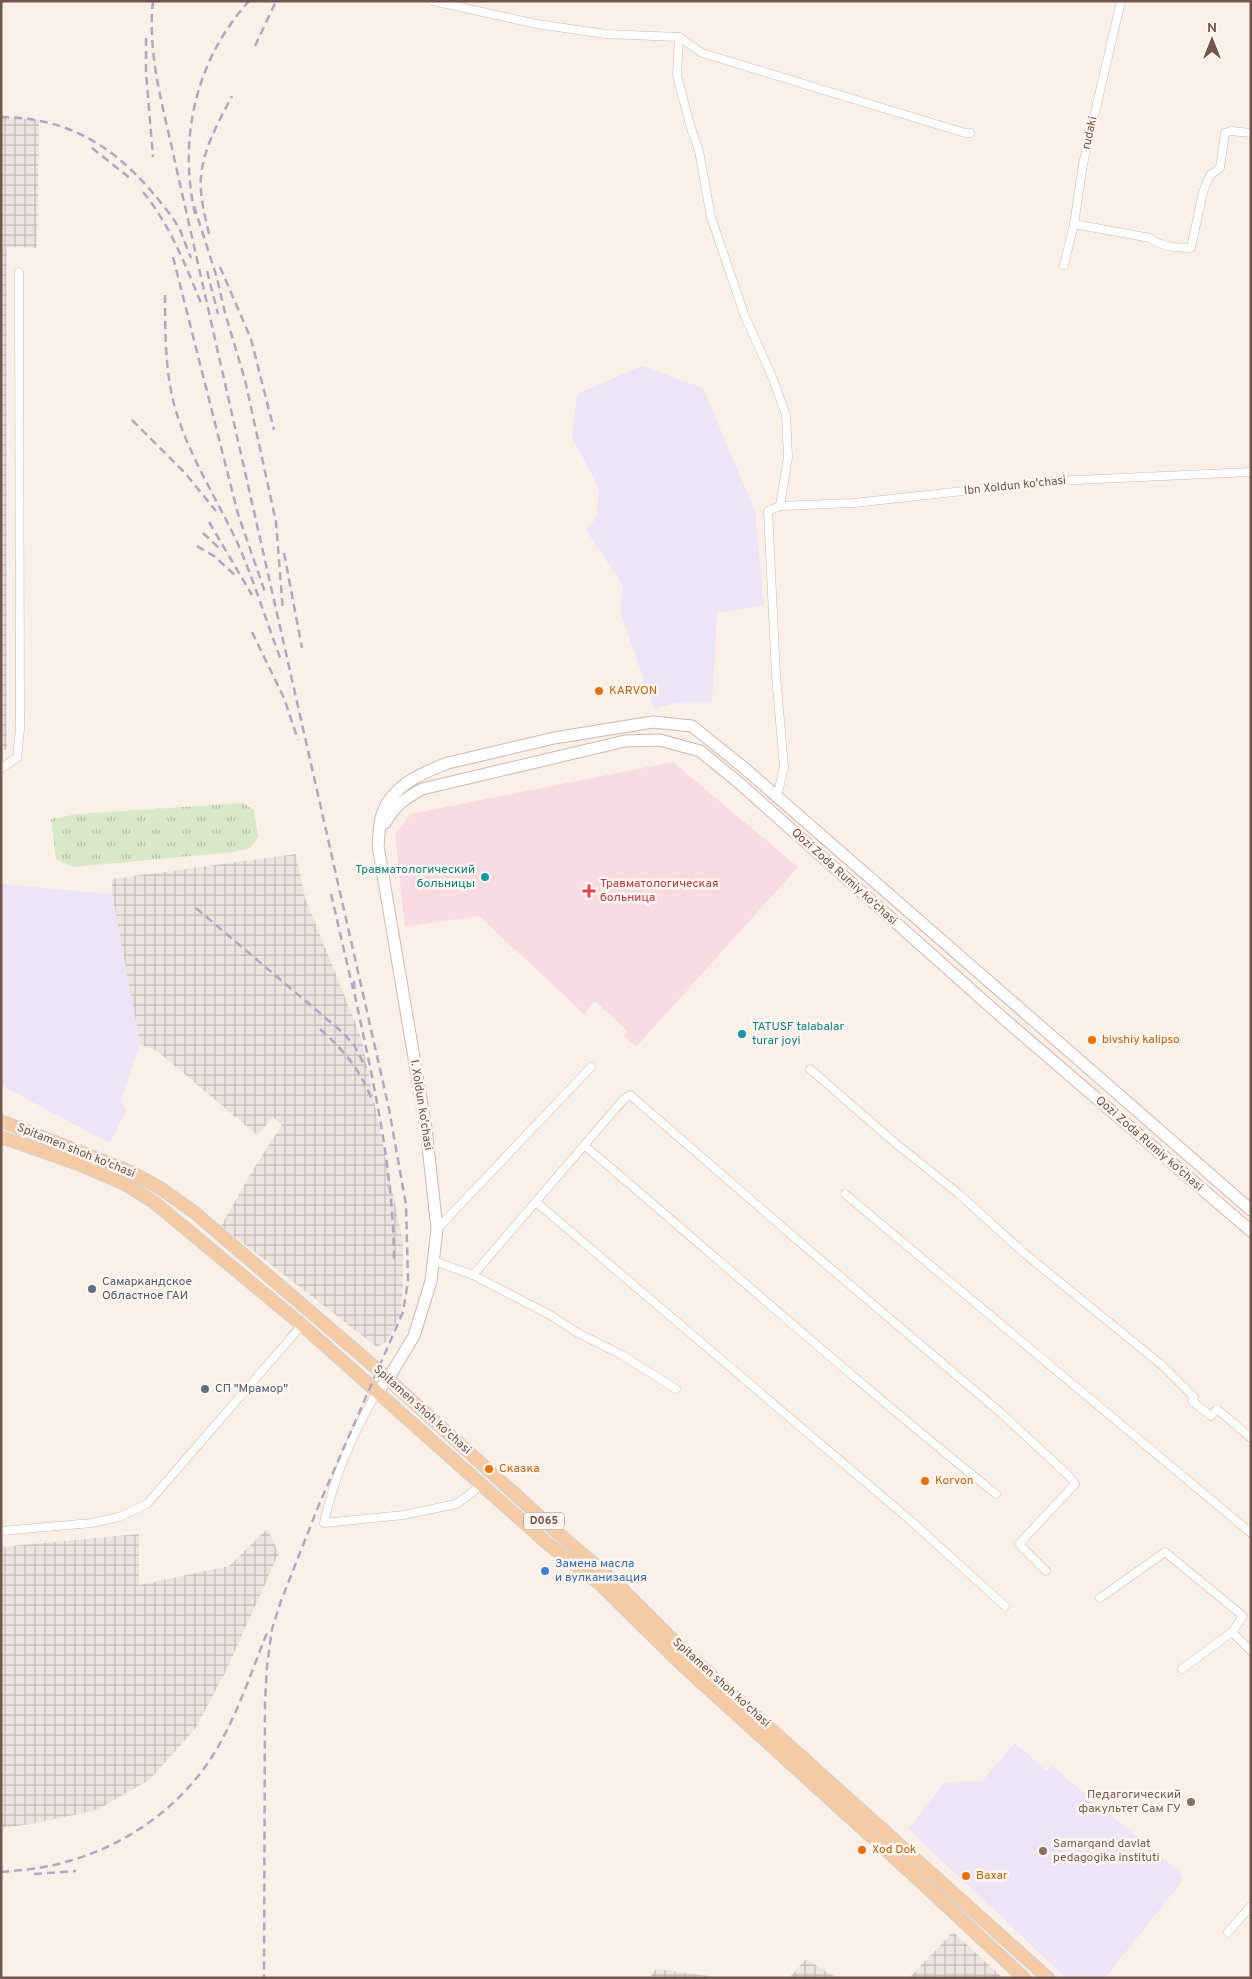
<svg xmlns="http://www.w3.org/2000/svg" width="1252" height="1979" font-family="Overpass,sans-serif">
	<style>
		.industrial { fill: url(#industrial-grid) }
		.education { fill: #ede4f7 }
		.medical { fill: #f8dbe3 }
		.grass { fill: url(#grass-tufts) }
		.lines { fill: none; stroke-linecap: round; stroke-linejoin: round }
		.street-casing { stroke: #ceb9b1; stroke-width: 9 }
		.secondary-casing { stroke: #d1b8af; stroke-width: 13 }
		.primary-casing { stroke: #d8cfcd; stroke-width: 14 }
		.street { stroke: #fff; stroke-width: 8 }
		.secondary { stroke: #fff; stroke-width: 11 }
		.primary { stroke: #f4cba5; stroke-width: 12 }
		.rail { stroke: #b2a6c4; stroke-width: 2.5; stroke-dasharray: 8 5; stroke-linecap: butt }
		.food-dot { fill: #e8710a; stroke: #fef5ee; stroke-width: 2 }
		.culture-dot { fill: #0f9aa8; stroke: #fef5ee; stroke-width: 2 }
		.health-dot { fill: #e0444e; stroke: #fef5ee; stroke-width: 2 }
		.service-dot { fill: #5c6f8a; stroke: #fef5ee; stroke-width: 2 }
		.shop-dot { fill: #3f7fe0; stroke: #fef5ee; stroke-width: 2 }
		.education-dot { fill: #8d6e63; stroke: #fef5ee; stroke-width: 2 }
		.labels { text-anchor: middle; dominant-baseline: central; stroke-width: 5; stroke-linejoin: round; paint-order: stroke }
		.shield { fill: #fef5ee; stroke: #9d857d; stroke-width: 1 }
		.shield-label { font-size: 11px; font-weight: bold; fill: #73554d }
		.street-label { font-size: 12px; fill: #73554d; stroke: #fef5ee }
		.food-label { font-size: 12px; fill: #c56008; stroke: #fef5ee; text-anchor: start }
		.culture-label { font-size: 12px; fill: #0d838f; stroke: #fef5ee; text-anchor: end }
		.health-label { font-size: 12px; fill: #be3a42; stroke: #fef5ee; text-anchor: start }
		.service-label { font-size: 12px; fill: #4e5e75; stroke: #fef5ee; text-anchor: start }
		.shop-label { font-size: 12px; fill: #366cbe; stroke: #fef5ee; text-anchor: start }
		.education-label { font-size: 12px; fill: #785e54; stroke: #fef5ee; text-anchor: end }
	</style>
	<defs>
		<pattern id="industrial-grid" width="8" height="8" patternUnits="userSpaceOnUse" patternTransform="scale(1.25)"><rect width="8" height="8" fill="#ece4e1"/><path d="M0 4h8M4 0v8" fill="none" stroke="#c4bcb9"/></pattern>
		<pattern id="grass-tufts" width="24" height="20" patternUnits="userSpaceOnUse" patternTransform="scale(1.25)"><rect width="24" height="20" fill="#d9e8c7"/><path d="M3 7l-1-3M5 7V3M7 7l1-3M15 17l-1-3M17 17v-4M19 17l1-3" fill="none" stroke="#b4bfa4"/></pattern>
	</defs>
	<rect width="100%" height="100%" fill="#fbf0e8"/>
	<g class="industrial">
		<path d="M1,117L39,120L37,248L7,247V748L1,753Z"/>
		<path d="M296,854L305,898L361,1037L403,1243V1289L400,1316L387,1341L377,1347L221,1226L254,1168L282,1125L273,1117L257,1135L157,1051L140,1044L112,894V879Z"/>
		<path d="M267,1529L279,1553L225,1673L195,1729L149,1780L97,1810L31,1824L1,1828V1547L139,1534V1585L229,1566Z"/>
		<path d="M953,1932L1003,1978H909Z"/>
		<path d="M806,1959L837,1978H789Z"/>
		<path d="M656,1969L723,1978H649Z"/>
	</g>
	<g class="education">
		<path d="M642,366L703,388L755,511L764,605L717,613L712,703H675L654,709L620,611L623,586L586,530L597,517L599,488L572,437L577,394Z"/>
		<path d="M1,884L112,894L140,1044L121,1101L127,1110L109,1143L1,1085Z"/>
		<path d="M1015,1743L1047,1771L1052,1766L1181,1873L1183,1880L1105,1978H1066L908,1829L944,1783L982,1781Z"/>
	</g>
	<path class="medical" d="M673,762L798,867L636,1047L624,1036L627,1031L595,1001L584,1014L479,916L405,927L395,834L411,814Z"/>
	<path class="grass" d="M243,803L254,810L258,837L250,848L234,852L73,867L56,859L51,819L78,814Z"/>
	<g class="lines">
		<defs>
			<g id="street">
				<path d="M433,1L537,24L605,34L679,37L702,53L965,133H970"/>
				<path d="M679,37L677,76L691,128L699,151L711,217L744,314L773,379L786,415L788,457L780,506"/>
				<path d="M1074,224L1150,238C1160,247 1178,248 1191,248L1203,192L1210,175L1220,168L1225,133L1231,131L1251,133"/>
				<path d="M1064,265L1074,224L1083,164L1121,1"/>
				<path d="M1,768L17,758L20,729L19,272"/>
				<path d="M777,797L784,767L776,675L768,511L780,506L854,503L1054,481L1251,472"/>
				<path d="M810,1069L894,1142L959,1194L1024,1253L1163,1366L1194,1397L1192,1401L1211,1416L1217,1409L1251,1438"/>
				<path d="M585,1146C722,1262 856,1382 996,1494"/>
				<path d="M845,1194L1251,1533"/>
				<path d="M536,1202L910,1520L1005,1606"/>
				<path d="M437,1229L591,1067"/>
				<path d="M434,1261L473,1275L550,1315L578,1333L622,1355L676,1389"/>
				<path d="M473,1275L623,1100L630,1095L802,1244L1001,1413L1069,1476L1075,1484L1019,1544L1046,1571"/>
				<path d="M377,1392C353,1433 334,1477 324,1523L404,1515L456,1504L473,1492L481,1483"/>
				<path d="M1,1531L92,1523L119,1517L147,1504L302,1325"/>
				<path d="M1100,1598L1165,1552L1243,1616L1232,1632"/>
				<path d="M1182,1669L1232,1632L1251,1651"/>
				<path d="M1228,1932L1251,1906"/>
			</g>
			<g id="secondary">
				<path d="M385,823C396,805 404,799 422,789L625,741L660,740L700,751L738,782L1003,1018L1251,1231"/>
				<path d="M377,1392L388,1379L414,1336L431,1281L437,1229L426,1128L378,846C379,837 379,827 381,818C389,787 421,773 448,763L554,738L653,722L692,726L743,767L1251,1210"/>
			</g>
			<g id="primary">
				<path d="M1,1121L129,1171L160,1188L194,1212L377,1369L559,1534L613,1580L686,1653L1048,1978"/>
				<path d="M1,1137L81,1165L125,1184L155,1203L302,1325L548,1544L600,1584L679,1662L908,1870L1024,1978"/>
			</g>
		</defs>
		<use href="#street" class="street-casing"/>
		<use href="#secondary" class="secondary-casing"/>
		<use href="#primary" class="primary-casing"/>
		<use href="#street" class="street"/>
		<use href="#secondary" class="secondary"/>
		<use href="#primary" class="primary"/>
		<g class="rail">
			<path d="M153,1C147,55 164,110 175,162L389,1109L406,1205L408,1281L403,1312L318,1507L281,1601L272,1629L267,1666L265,1703L264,1978"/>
			<path d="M146,38V72L153,157"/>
			<path d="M255,46L276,1"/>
			<path d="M1,117C67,118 111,144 153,193C162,204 173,217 180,230C184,239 187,249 191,258"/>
			<path d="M92,148L131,179"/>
			<path d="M143,192C170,225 185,264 201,303"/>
			<path d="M194,206L217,278L225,313L245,380L276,522L283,611"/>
			<path d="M195,214C178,137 196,60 249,1"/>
			<path d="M209,234C206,220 202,206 201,191C198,157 217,125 232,96"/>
			<path d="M173,257L238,514L266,595"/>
			<path d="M220,267L251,339L274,430"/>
			<path d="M207,271L218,314"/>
			<path d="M165,295C165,331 165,369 174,404C187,453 216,497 237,542C254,580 266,621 281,660"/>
			<path d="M132,420L185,473L216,511"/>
			<path d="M209,522L252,595"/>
			<path d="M203,533L222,551"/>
			<path d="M197,546L214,556L236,576"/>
			<path d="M284,553L302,648"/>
			<path d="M252,632L284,698L298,740"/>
			<path d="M331,894L353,989"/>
			<path d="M196,908L342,1032L354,1045L366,1068"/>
			<path d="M354,981L355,996C374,1085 394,1172 394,1263"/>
			<path d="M320,1029C344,1050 361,1071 372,1100"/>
			<path d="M1,1872C24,1870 47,1868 69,1861C132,1843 187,1802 219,1745C239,1710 252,1670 267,1633"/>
			<path d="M34,1874L76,1871"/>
		</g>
	</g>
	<g class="food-dot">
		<circle cx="599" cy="691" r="5"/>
		<circle cx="1092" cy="1040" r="5"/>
		<circle cx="489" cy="1469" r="5"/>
		<circle cx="925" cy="1481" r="5"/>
		<circle cx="862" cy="1850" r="5"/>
		<circle cx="966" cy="1876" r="5"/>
	</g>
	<g class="culture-dot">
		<circle cx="485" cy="877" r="5"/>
		<circle cx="742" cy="1034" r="5"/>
	</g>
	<path class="health-dot" d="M586.5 883.5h5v5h5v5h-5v5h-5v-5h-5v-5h5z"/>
	<g class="service-dot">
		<circle cx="92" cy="1289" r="5"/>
		<circle cx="205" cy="1389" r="5"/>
	</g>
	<circle class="shop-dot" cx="545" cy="1571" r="5"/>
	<g class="education-dot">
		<circle cx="1191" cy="1802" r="5"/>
		<circle cx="1043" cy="1851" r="5"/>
	</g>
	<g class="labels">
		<rect class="shield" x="524" y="1512.5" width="40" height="17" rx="4"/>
		<g class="shield-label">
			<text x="544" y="1521">D065</text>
		</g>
		<g class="street-label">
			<text transform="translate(1090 133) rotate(-77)">rudaki</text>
			<text transform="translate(1015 486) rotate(-6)">Ibn Xoldun ko'chasi</text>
			<text transform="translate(844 877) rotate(42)">Qozi Zoda Rumiy ko'chasi</text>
			<text transform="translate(421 1105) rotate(81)">I. Xoldun ko'chasi</text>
			<text transform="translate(1149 1144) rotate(41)">Qozi Zoda Rumiy ko'chasi</text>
			<text transform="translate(76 1151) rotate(22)">Spitamen shoh ko'chasi</text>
			<text transform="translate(422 1410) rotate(42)">Spitamen shoh ko'chasi</text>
			<text transform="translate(721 1683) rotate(42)">Spitamen shoh ko'chasi</text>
		</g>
		<g class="food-label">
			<text x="609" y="691">KARVON</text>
			<text x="1102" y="1040">bivshiy kalipso</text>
			<text x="499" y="1469">Сказка</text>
			<text x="935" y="1481">Korvon</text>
			<text x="872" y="1850">Xod Dok</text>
			<text x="976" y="1876">Baxar</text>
		</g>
		<g class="culture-label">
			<text x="475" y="870">Травматологический<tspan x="475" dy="14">больницы</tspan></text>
			<text x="752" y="1027" text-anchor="start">TATUSF talabalar<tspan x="752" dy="14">turar joyi</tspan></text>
		</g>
		<g class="health-label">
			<text x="600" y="884">Травматологическая<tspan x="600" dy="14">больница</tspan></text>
		</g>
		<g class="service-label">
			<text x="102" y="1282">Самаркандское<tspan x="102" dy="14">Областное ГАИ</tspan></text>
			<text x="215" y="1389">СП "Мрамор"</text>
		</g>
		<g class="shop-label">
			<text x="555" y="1564">Замена масла<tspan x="555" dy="14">и вулканизация</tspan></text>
		</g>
		<g class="education-label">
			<text x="1181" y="1795">Педагогический<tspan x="1181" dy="14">факультет Сам ГУ</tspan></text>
			<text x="1053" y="1844" text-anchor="start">Samarqand davlat<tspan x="1053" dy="14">pedagogika instituti</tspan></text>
		</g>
	</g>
	<rect width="1252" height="1979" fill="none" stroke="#73554d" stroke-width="5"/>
	<g transform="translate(1212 40)" stroke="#fef5ee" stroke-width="4" paint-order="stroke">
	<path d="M0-4L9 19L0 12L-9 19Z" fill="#73554d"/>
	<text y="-8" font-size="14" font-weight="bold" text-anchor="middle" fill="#73554d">N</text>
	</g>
</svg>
